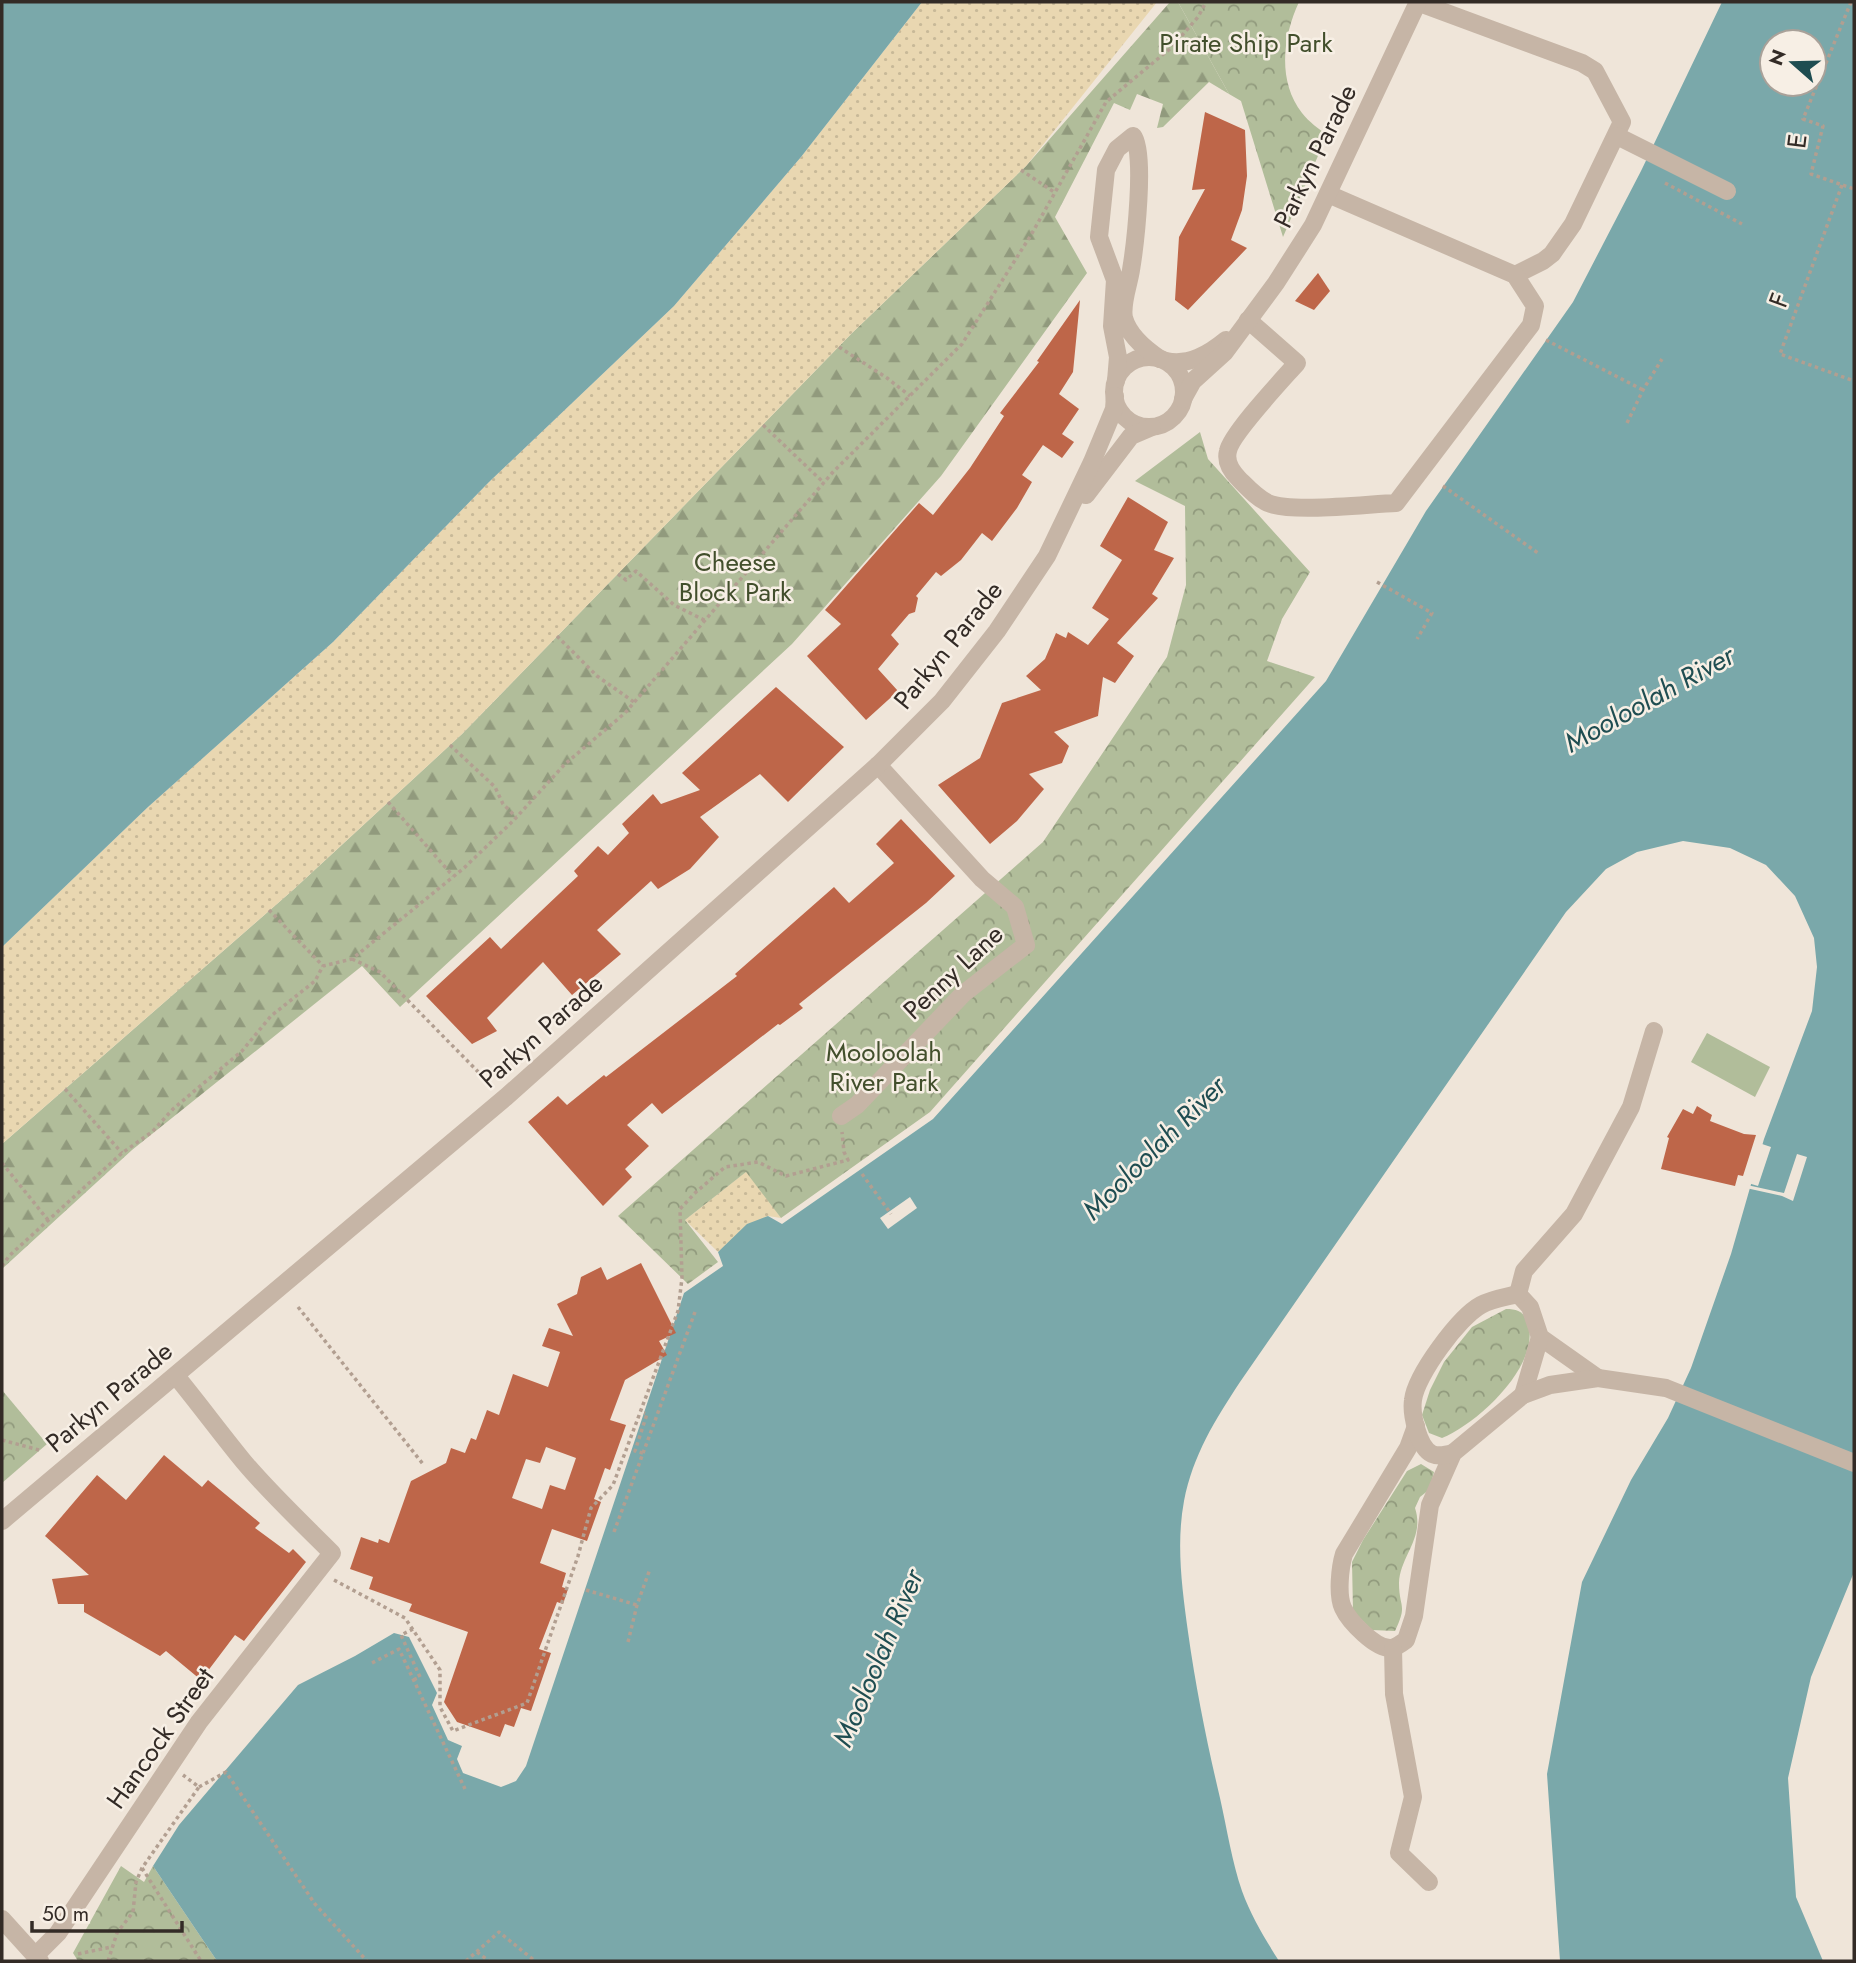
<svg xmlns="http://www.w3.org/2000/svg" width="1856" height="1963" font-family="Jost,sans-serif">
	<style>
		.grass { fill: #b1bd9a }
		.forest { fill: url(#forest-firs) }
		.sand { fill: url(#sand-dots) }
		.park { fill: url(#park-crowns) }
		.water { fill: #7aa8aa; fill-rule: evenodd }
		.pier { fill: #efe5d9 }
		.building { fill: #be6649; fill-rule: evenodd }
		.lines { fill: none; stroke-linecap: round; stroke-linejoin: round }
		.path { stroke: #b29f91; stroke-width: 3.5; stroke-dasharray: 3.5 3.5; stroke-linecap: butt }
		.minor { stroke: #c6b5a6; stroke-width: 18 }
		.labels { text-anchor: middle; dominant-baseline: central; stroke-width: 5; stroke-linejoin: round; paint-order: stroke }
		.park-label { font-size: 26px; fill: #424f2c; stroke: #f7efe5 }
		.street-label { font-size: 26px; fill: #332b26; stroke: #f7efe5 }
		.water-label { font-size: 28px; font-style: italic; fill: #1f4d51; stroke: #f7efe5 }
	</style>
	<defs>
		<pattern id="forest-firs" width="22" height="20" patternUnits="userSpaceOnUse" patternTransform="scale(1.75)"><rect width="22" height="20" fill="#b1bd9a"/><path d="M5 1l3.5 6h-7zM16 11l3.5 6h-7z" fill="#919a7d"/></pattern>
		<pattern id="sand-dots" width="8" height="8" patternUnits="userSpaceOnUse" patternTransform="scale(1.75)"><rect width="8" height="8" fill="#e9d7b1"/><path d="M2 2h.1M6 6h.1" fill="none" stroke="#c8b998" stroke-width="1.8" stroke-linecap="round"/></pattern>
		<pattern id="park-crowns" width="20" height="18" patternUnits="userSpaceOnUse" patternTransform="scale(1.75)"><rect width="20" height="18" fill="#b1bd9a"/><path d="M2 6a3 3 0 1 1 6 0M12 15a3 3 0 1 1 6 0" fill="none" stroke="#919a7d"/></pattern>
	</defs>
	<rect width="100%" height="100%" fill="#efe5d9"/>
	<path class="grass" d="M1707,1033L1770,1067L1755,1097L1691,1062Z"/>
	<path class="forest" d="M1170,2H1178L1229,94L1209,82L1163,127L1157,128L1163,104L1137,94L1130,110L1114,103L1055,217L1087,273L941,476L792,644L400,1007L362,966L132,1150L2,1269V1144L294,889L462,734L851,334L1026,166Z"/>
	<g class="sand">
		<path d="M922,2H1157L1026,166L851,334L462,734L294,889L2,1144V947L148,807L333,642L489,482L674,306L801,157Z"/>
		<path d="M747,1171L781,1218L768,1216L718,1252L685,1220Z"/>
	</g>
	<g class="park">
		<path d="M1178,2H1299C1283,36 1277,81 1302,113C1309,122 1319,129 1327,135L1283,237L1241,101L1229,94Z"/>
		<path d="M1200,432L1208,459L1310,572L1282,619L1267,661L1315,677L930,1112L781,1218L746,1172L685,1220L718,1262L688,1284L618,1216L1043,842L1167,657L1186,585L1185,506L1135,481Z"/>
		<path d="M1506,1309C1519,1309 1526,1313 1529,1327C1537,1369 1476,1424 1442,1438L1429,1433L1422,1415L1430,1390L1444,1362L1472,1327Z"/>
		<path d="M2,1390L47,1444L2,1483Z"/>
		<path d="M1421,1464L1434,1472L1430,1489L1420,1497L1415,1508C1425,1538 1400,1556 1399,1583C1399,1608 1408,1604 1395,1631L1372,1630L1353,1611L1352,1562L1363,1540L1407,1471Z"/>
		<path d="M121,1866L144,1882L153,1866L217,1961H78L73,1953Z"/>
	</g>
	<g class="water">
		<path d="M2,2H922L801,157L674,306L489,482L333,642L148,807L2,947Z"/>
		<path d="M1722,2H1854V1572L1811,1677L1788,1778L1796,1897L1823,1961H1560L1547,1774L1582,1582L1631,1480L1668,1418L1691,1368L1731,1254L1764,1139L1812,1011L1817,967L1814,938L1795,896L1766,865L1730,848L1683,841L1637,852L1606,869L1566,912L1240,1382C1215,1420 1193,1455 1184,1501C1176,1544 1182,1588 1188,1632C1196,1689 1207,1743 1220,1798C1227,1829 1232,1862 1242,1891C1251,1916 1265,1939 1279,1961H217L153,1866L179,1825L298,1685L355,1656L394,1633L409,1637L437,1693L432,1705L448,1740L462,1746L457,1759L463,1773L501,1787L516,1781L526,1766L684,1293L723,1266L718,1252L747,1224L768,1216L782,1224L933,1119L1326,681L1426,511L1573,302L1641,171ZM1772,42H1814V84H1772Z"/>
	</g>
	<g class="pier">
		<path d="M1759,1143L1771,1147L1758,1186L1748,1183Z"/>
		<path d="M1797,1154L1807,1157L1793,1201L1782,1196L1746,1188L1747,1185L1784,1193Z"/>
		<path d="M910,1197L917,1208L888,1229L880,1218Z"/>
	</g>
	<g class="building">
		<path d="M1205,112L1245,130L1247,176L1242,210L1231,240L1247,248L1188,310L1175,300L1179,237L1205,189L1192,190Z"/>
		<path d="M1318,273L1330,291L1314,310L1295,301Z"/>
		<path d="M1080,300L1073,372L1059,394L1079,409L1062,434L1074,442L1062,458L1043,445L1022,475L1032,482L1017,508L992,541L982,533L961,560L941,576L936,572L916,596L918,598L915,612L909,614L891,635L899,644L878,669L898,691L866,720L807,656L841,624L825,610L919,503L933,515L970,468L1004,416L1000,413L1039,362L1037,361Z"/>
		<path d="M1128,497L1168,522L1154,550L1174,558L1152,594L1158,598L1117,643L1134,656L1115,683L1103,677L1098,716L1054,732L1069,746L1062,763L1029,774L1044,789L1017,821L990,844L938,785L980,758L1002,703L1041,690L1026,676L1045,659L1056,633L1066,638L1068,632L1088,645L1109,619L1092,608L1122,560L1100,546Z"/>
		<path d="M776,687L844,747L788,802L760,774L700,817L719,837L690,869L658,889L651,881L597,930L621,954L572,995L543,962L487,1018L497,1031L472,1044L426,996L490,937L501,949L578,876L574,871L598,846L608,855L629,833L622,824L653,794L661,804L700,790L682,773Z"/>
		<path d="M901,819L955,876L926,903L799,1004L803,1008L780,1025L778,1024L662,1114L652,1103L627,1125L649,1146L625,1169L632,1177L603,1206L528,1122L558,1096L567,1105L604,1075L606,1077L737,976L735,974L834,887L849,903L894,863L876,844Z"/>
		<path d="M1697,1106L1712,1115L1710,1121L1744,1134L1756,1135L1743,1176L1738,1175L1735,1186L1661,1169L1669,1138L1667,1137L1683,1109L1693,1114Z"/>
		<path d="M641,1263L676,1333L659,1341L667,1355L625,1380L610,1420L626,1425L610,1470L605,1468L594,1499L601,1502L587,1541L552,1529L540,1563L566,1573L562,1587L568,1589L563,1604L557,1602L539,1649L551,1653L531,1711L521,1708L514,1727L505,1724L500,1737L457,1722L444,1702L468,1632L409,1611L412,1604L369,1589L373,1577L350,1569L361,1537L378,1543L379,1539L389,1543L411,1481L446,1463L451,1448L465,1453L471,1438L476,1440L487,1410L499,1415L513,1374L548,1387L560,1352L542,1346L549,1328L573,1336L557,1304L577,1294L581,1277L601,1267L607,1280ZM546,1447L576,1458L565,1490L550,1485L542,1509L512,1498L526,1459L540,1463Z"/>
		<path d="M164,1455L202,1487L208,1480L260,1523L255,1528L289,1553L293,1549L306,1562L244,1641L235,1635L201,1680L166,1651L160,1656L84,1612V1604H58L52,1579L89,1575L45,1536L97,1475L126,1500Z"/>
	</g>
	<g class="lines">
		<g class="path">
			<path d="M1851,2L1803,119L1823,126L1811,174L1854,189"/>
			<path d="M1021,170L1054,192"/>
			<path d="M1665,183L1742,224"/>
			<path d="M1842,185L1780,354L1854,381"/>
			<path d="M1546,340L1643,390"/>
			<path d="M839,347L887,378L910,396"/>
			<path d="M1627,423L1643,390L1662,359"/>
			<path d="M763,425L824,483"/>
			<path d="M1443,486L1538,553"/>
			<path d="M618,574L626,580L636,571L674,605L706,621"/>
			<path d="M1377,582L1432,613L1417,639"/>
			<path d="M557,636L597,676L634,702"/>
			<path d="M450,745L495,787L503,804L516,817"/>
			<path d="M388,802L453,876"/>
			<path d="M269,910L323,966"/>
			<path d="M352,959L380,972L492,1086"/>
			<path d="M65,1089L122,1153"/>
			<path d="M2,1163L48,1220"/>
			<path d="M862,1174L891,1214"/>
			<path d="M2,1266L9,1256L122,1153L152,1132L173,1109L242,1051L271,1016L315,981L323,966L352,959L464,868L513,821L565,764L625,713L833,472L962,344L1031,235L1106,102L1172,47L1198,17L1206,2"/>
			<path d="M298,1307L423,1464"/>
			<path d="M2,1440L39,1450"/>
			<path d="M643,1453L635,1451L647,1414L644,1413"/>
			<path d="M614,1532L695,1312"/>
			<path d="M334,1580L405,1618L440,1670V1707L453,1731L527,1703L578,1556L591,1508L613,1485L678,1311L682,1278L680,1209L695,1193L725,1167L758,1162L786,1176L848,1160L844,1152L842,1132"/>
			<path d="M586,1590L637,1605"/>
			<path d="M413,1629L401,1635L420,1677L413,1680"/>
			<path d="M628,1642L637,1605L650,1569"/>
			<path d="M372,1663L399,1649L465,1789"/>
			<path d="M199,1787L226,1772L315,1904L367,1961"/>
			<path d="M142,1868L201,1961"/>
			<path d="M477,1952L489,1961"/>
			<path d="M78,1954L111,1947"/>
			<path d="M108,1961L117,1933L133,1912L136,1882L142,1868L199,1787L183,1775"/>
			<path d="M466,1961L499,1932L535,1961"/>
		</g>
		<g class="minor">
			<path d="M1417,2L1582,63L1595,71L1622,122L1573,224L1552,254L1543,261L1515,275"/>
			<path d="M1617,136L1727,191"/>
			<path d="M1248,320L1297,363C1283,379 1231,434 1228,451C1225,462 1232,472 1239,479C1248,488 1257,498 1268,503C1292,513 1367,504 1396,503L1531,325L1535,306L1515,275L1328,194"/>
			<circle cx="1149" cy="392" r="35"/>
			<path d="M1166,361C1189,366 1209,354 1226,340"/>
			<path d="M1116,381L1118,357L1112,326L1115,280L1099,237L1106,170L1117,149L1133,136C1146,152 1135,246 1131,270C1129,284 1121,304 1124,318C1129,336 1145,349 1160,359"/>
			<path d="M1183,399L1193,381L1225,352L1276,283L1313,225L1418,2"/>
			<path d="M1086,495L1131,436L1152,427"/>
			<path d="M841,1116L857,1105L963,994L1026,945L1015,907L982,879L878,765"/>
			<path d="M1518,1294L1524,1271L1574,1214L1631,1107L1654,1031"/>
			<path d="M1518,1294L1530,1307L1540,1337L1598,1378"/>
			<path d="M1523,1395L1540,1337"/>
			<path d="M1416,1426L1408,1448L1344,1554C1340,1567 1337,1595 1343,1608C1349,1621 1376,1650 1392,1648C1396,1647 1402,1643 1406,1640L1414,1616L1430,1505L1453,1453L1523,1395L1550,1385L1598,1378L1666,1388L1854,1463"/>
			<path d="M1453,1453C1446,1455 1439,1457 1432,1454C1418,1447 1411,1414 1413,1400C1416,1375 1459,1317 1481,1305C1492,1299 1506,1297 1518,1294"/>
			<path d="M2,1521L506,1097L878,765L942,701L997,631L1047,556L1092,462L1114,409L1115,396"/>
			<path d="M1393,1648L1394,1694L1413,1797L1399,1853L1429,1882"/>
			<path d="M2,1919L40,1961"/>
			<path d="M35,1956L58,1933L199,1722L332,1553C302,1523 271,1494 244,1462C221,1434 199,1404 176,1376"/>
		</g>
	</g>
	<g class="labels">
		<g class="park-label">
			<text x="1246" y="43">Pirate Ship Park</text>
			<text x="735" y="562">Cheese<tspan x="735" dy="30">Block Park</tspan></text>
			<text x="884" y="1052">Mooloolah<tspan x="884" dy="30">River Park</tspan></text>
		</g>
		<g class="street-label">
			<text transform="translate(1797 141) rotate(-83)">E</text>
			<text transform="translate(1315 156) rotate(-64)">Parkyn Parade</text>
			<text transform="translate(1779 300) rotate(-70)">F</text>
			<text transform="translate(948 645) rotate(-51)">Parkyn Parade</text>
			<text transform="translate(953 972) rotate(-43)">Penny Lane</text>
			<text transform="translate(541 1031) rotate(-42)">Parkyn Parade</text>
			<text transform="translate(109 1397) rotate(-40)">Parkyn Parade</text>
			<text transform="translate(160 1738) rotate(-55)">Hancock Street</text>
		</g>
		<g class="water-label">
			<text transform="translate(1649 699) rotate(-29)">Mooloolah River</text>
			<text transform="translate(1154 1148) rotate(-45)">Mooloolah River</text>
			<text transform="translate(878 1658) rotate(-67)">Mooloolah River</text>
		</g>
	</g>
	<rect width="1856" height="1963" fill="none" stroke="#332b26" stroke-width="7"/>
	<g transform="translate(1793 63) rotate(290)"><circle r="33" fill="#f7efe5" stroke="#a9a199" stroke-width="2"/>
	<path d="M0-5L12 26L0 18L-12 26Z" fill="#1f4d51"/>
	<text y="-10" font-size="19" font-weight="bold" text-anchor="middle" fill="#332b26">N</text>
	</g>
	<path d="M32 1921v10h150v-10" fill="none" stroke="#332b26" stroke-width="3.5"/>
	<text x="42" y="1921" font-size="21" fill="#332b26" stroke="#f7efe5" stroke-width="5" paint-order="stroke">50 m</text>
</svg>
